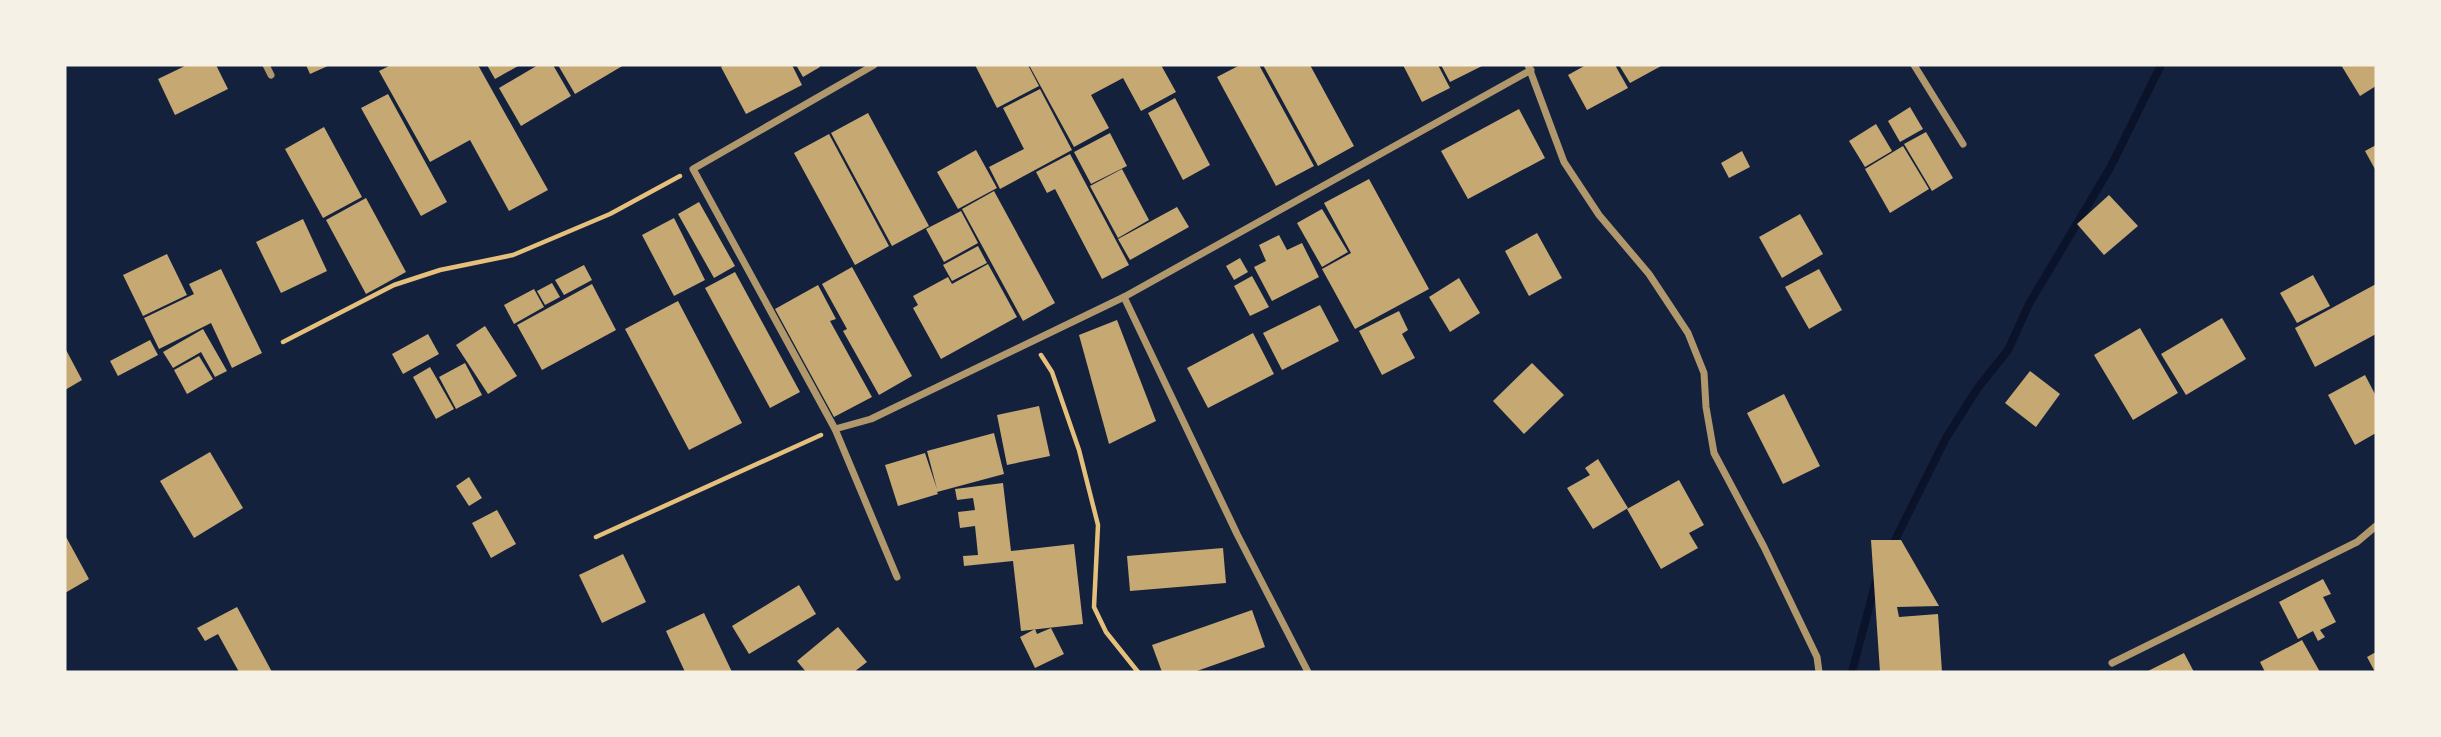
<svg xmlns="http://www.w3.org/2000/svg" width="2441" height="737" font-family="Lato,sans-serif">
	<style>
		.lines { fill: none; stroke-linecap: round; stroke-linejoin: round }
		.stream { stroke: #0b132b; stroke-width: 8 }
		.building { fill: #c6a872 }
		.path { stroke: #e5c07b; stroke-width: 4.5 }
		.minor { stroke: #b1986c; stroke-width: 7 }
	</style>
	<rect width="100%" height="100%" fill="#14213d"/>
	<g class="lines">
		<g class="stream">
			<path d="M1890,550L1946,438L1977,389L2008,350L2029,304L2110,168L2161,65"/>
			<path d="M1852,672L1877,577"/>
		</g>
	</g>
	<g class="building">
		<path d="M187,65H216L228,89L175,115L158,79Z"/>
		<path d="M306,65H330L310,74Z"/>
		<path d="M391,65H478L548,190L509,211L470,140L430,162L379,71Z"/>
		<path d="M487,65H520L495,79Z"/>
		<path d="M538,65H553L571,96L521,126L499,88Z"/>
		<path d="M558,65H624L575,94Z"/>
		<path d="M724,65H792L802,85L746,114L721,67Z"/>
		<path d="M796,65H819L820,67L803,77Z"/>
		<path d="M975,65H1028L1039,86L997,108Z"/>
		<path d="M1029,65H1161L1176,92L1141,111L1123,78L1091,95L1109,128L1074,147Z"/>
		<path d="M1240,65H1259L1314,166L1276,186L1217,77Z"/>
		<path d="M1263,65H1310L1354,146L1318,166Z"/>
		<path d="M1403,65H1438L1450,88L1422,102Z"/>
		<path d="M1441,65H1484L1450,82Z"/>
		<path d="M1586,65H1615L1628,88L1587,110L1568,75Z"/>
		<path d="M1619,65H1663L1630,83Z"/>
		<path d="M2341,65H2376V86L2360,96Z"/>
		<path d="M1040,89L1072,150L1000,189L989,167L1024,149L1003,108Z"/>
		<path d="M388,94L447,202L421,216L361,108Z"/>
		<path d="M1175,98L1210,165L1183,180L1148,113Z"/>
		<path d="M1910,107L1923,129L1900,142L1888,121Z"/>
		<path d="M1519,109L1545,158L1468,199L1441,151Z"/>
		<path d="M868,113L929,226L892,246L831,133Z"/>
		<path d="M1876,124L1892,151L1865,167L1849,141Z"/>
		<path d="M324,127L362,197L323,218L285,149Z"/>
		<path d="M1926,132L1953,178L1932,191L1904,144Z"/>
		<path d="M1110,133L1127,166L1091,184L1074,152Z"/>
		<path d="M829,134L889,246L855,265L794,153Z"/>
		<path d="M2376,145V171L2365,151Z"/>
		<path d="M1903,146L1929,189L1890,213L1865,169Z"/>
		<path d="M976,150L997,188L958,209L937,172Z"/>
		<path d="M1742,151L1750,167L1729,178L1721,163Z"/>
		<path d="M1070,154L1129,265L1102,279L1055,189L1047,193L1036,172Z"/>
		<path d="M1122,169L1149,220L1118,238L1090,186Z"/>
		<path d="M1369,179L1429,289L1355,329L1322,269L1351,253L1324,203Z"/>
		<path d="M994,191L1055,303L1023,321L962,209Z"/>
		<path d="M2109,195L2138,226L2104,255L2077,224Z"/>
		<path d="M366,198L406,272L366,294L326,220Z"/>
		<path d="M699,202L735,266L714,278L678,214Z"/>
		<path d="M1177,207L1189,227L1130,260L1118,239Z"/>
		<path d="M1322,209L1348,252L1322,267L1297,223Z"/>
		<path d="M961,211L978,243L944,262L926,229Z"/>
		<path d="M1800,214L1823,254L1782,278L1759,237Z"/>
		<path d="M674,218L705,280L674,296L642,235Z"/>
		<path d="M303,219L327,271L281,293L256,242Z"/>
		<path d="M1537,233L1562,278L1529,296L1505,251Z"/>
		<path d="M1279,235L1287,250L1302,243L1319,277L1272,301L1254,267L1266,261L1259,245Z"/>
		<path d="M978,246L987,263L952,281L943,265Z"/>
		<path d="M167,254L187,295L143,316L123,275Z"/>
		<path d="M1240,258L1248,272L1234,280L1226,266Z"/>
		<path d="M988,264L1017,317L941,359L913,308L918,305L913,296L948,277L952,284Z"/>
		<path d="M584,265L592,280L564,295L555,280Z"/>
		<path d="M852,267L912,376L879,395L843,331L847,329L822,284Z"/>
		<path d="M221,269L262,353L232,368L211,323L159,349L144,318L194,294L189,284Z"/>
		<path d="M1819,269L1842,310L1809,329L1785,287Z"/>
		<path d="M735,272L800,392L770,408L705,288Z"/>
		<path d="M2313,275L2330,306L2297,323L2280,293Z"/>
		<path d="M1252,276L1269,307L1250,316L1234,286Z"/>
		<path d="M1459,278L1480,313L1450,332L1429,297Z"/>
		<path d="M552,283L560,297L545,305L537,291Z"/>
		<path d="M592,284L616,330L542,370L517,325Z"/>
		<path d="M2376,284V334L2315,367L2295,328Z"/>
		<path d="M818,285L836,319L830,321L872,397L834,417L775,309Z"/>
		<path d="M534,289L544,307L514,324L504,305Z"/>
		<path d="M678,301L742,423L689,450L625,329Z"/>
		<path d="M1320,305L1339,341L1282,370L1263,333Z"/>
		<path d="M1399,311L1408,330L1402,334L1415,358L1382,375L1359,331Z"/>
		<path d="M2222,318L2246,359L2186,395L2161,354Z"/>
		<path d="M1117,320L1156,421L1109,444L1079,335Z"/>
		<path d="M485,326L517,376L488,394L456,345Z"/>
		<path d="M2140,328L2178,393L2133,420L2094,355Z"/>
		<path d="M203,329L227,371L215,377L201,352L173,368L163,352Z"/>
		<path d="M1253,333L1274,374L1208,408L1187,368Z"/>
		<path d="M428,334L439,354L403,374L392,354Z"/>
		<path d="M150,340L158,355L118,376L110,361Z"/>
		<path d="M65,348L82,380L65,390Z"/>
		<path d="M199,356L213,379L187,394L174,370Z"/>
		<path d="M465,363L482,395L456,409L439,377Z"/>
		<path d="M1532,363L1564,395L1524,434L1493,401Z"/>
		<path d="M430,367L454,409L436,419L413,377Z"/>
		<path d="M2030,371L2060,394L2036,427L2005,403Z"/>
		<path d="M2365,375L2376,396V433L2355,445L2328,395Z"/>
		<path d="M1784,394L1820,466L1783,484L1747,413Z"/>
		<path d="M1039,406L1050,456L1007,465L997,415Z"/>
		<path d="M994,433L1004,474L937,492L938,494L898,506L885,465L925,453L937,489L927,451Z"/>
		<path d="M210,452L243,508L194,538L160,481Z"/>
		<path d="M1598,459L1628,508L1593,529L1567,488L1590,475L1585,468Z"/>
		<path d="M469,477L482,498L469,506L456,486Z"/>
		<path d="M1679,480L1704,525L1689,533L1698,548L1661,569L1627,509Z"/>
		<path d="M1003,483L1011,551L1074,544L1083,624L1021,631L1013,561L964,566L963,556L978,555L975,526L960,528L958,512L975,510L973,498L957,500L955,489Z"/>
		<path d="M497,510L516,544L491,558L472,523Z"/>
		<path d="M65,535L89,579L65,593Z"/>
		<path d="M1871,540H1901L1939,606L1897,607L1899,617L1938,614L1942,672H1880Z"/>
		<path d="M1223,548L1226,583L1130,591L1127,556Z"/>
		<path d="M623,554L646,602L602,623L579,575Z"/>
		<path d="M2323,579L2331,594L2323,597L2336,622L2320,630L2325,637L2318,641L2313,631L2298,639L2279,602Z"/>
		<path d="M799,585L816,614L749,654L732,626Z"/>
		<path d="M237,607L272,672H239L218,634L205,641L197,628Z"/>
		<path d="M1252,610L1265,647L1194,672H1162L1152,645Z"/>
		<path d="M704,613L732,672H685L666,631Z"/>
		<path d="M838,627L867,662L854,672H806L797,661Z"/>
		<path d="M1051,628L1064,654L1035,668L1020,637L1035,629L1037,634Z"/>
		<path d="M2302,640L2320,672H2265L2260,662Z"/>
		<path d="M2376,652V672H2375L2367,657Z"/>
		<path d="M2184,653L2194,672H2146Z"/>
	</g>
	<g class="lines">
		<g class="path">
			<path d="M283,342L394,285L440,270L513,255L610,214L680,176"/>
			<path d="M1041,355L1052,372L1079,450L1098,525L1094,607L1106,632L1138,672"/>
			<path d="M596,537L821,435"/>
		</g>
		<g class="minor">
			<path d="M266,65L271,75"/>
			<path d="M874,65L693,169L835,429L897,577"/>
			<path d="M1528,65L1564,162L1599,215L1649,274L1688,333L1704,373L1706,407L1714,453L1764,547L1817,657L1819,672"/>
			<path d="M1914,65L1963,144"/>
			<path d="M1124,297L1237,534L1308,672"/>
			<path d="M835,429L871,419L1124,297L1531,70"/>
			<path d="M2112,663L2357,542L2376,526"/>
		</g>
	</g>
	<rect width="2441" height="737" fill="none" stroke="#f6f1e7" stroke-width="133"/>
</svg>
